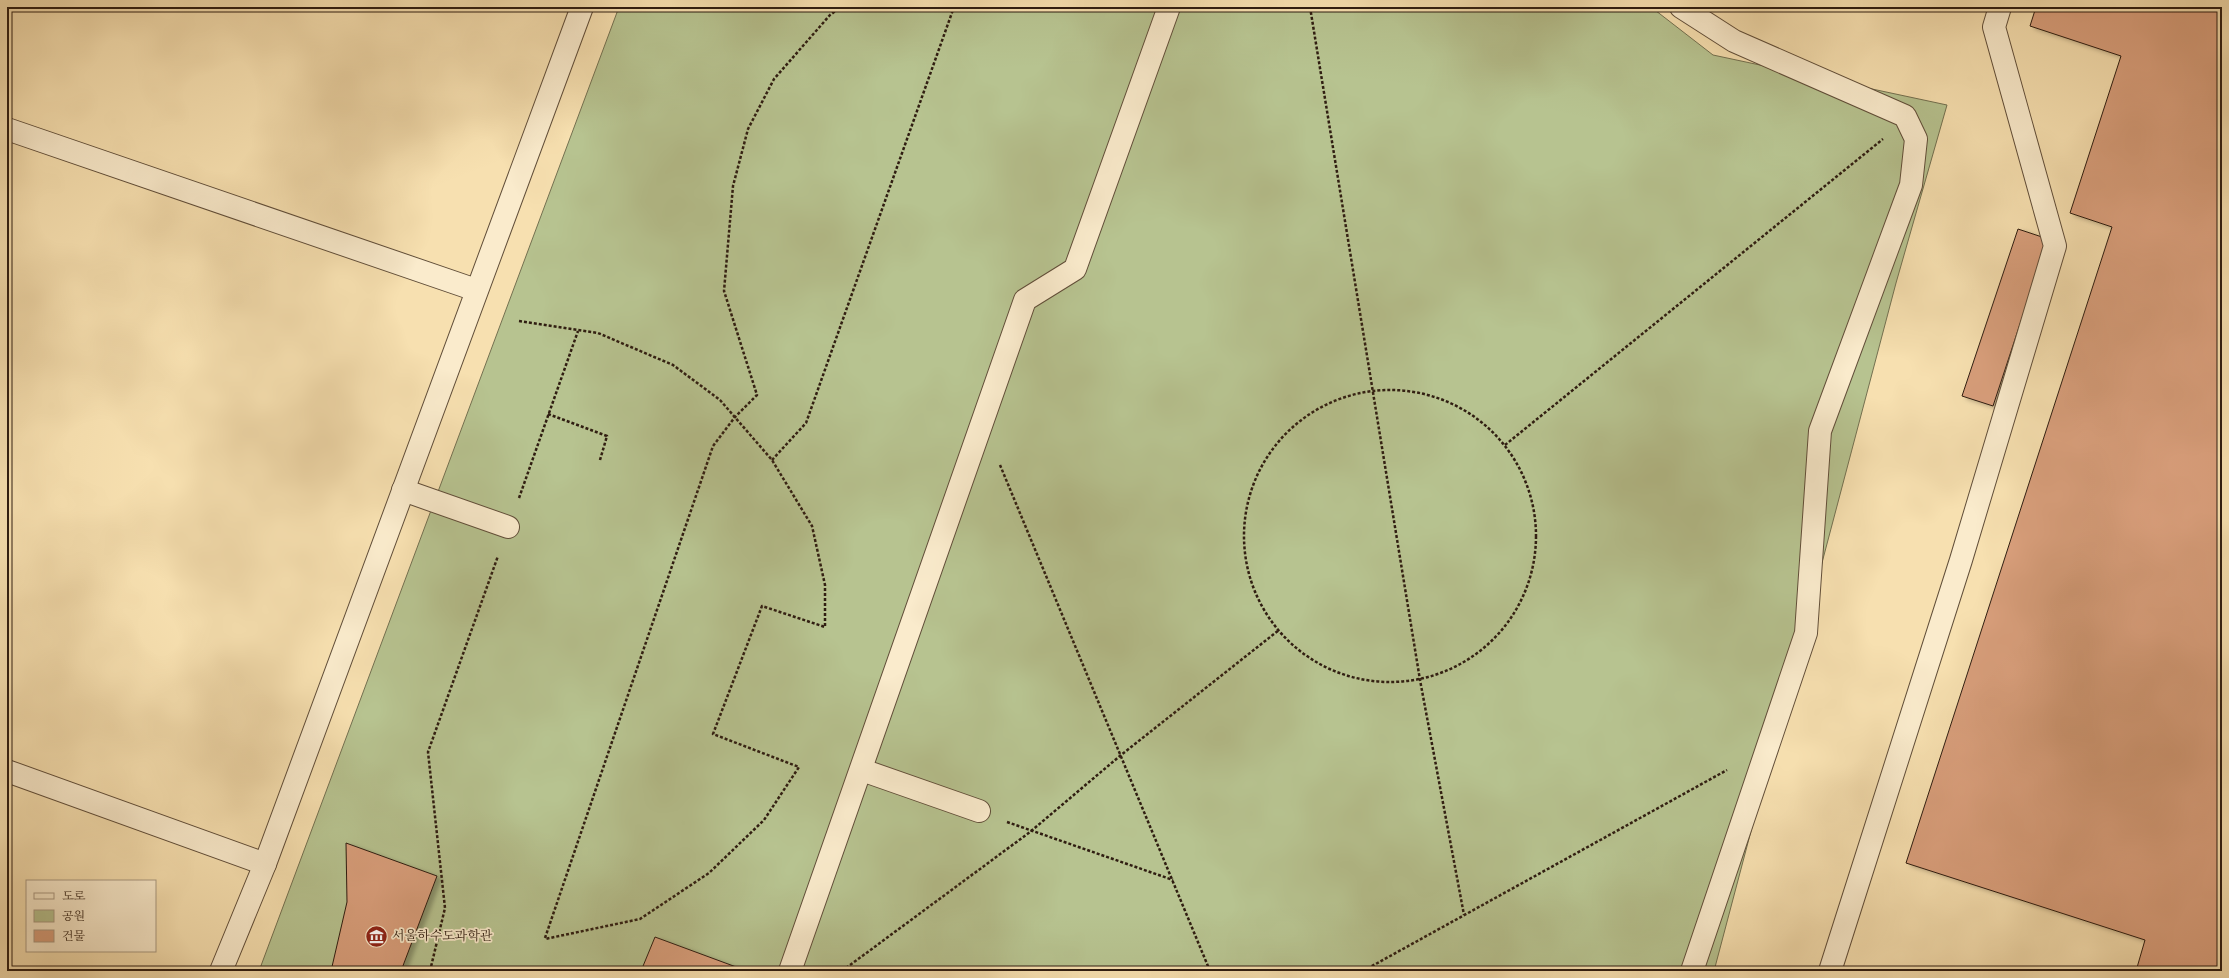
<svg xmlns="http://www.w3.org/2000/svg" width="2229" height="978" font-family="'Libre Bodoni','Noto Serif KR',serif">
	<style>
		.green { fill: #b7c390; stroke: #737050 }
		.building { fill: #d99f7c; stroke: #2f1d11; filter: url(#shadow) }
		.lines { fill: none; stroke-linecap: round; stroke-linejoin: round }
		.minor-casing { stroke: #614e39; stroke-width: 24 }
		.path { stroke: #2f1d11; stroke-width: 2.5; stroke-dasharray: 3 2; stroke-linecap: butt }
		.minor { stroke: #faebcc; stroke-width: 22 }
		.labels { text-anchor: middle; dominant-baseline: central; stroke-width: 3.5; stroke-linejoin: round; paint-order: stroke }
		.poi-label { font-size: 13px; fill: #2f1d11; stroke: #faebcc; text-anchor: start }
	</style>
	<defs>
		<filter id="shadow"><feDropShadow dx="4.5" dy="2.5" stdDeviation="2" flood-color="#0004"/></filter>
	</defs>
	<rect width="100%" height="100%" fill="#f7e0b0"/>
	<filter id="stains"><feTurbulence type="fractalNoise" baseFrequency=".005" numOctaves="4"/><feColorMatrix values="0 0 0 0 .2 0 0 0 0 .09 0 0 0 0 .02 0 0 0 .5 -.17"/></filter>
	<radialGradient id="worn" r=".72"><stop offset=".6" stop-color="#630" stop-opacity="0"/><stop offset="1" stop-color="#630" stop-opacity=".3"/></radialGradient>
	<path class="green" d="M619,7H1651L1713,55L1947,105L1896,283L1714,971H259Z"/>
	<g class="building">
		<path d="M2036,7H2222V971H2136L2145,940L1906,863L2112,227L2070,213L2121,56L2030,26Z"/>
		<path d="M2018,229L2048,239L1993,406L1962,396Z"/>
		<path d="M346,843L437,876L401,971H331L347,902Z"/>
		<path d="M655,937L747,971H641Z"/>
	</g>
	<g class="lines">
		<defs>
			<g id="minor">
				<path d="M1681,7L1734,41L1905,116L1916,139L1911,185L1820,431L1806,633L1692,971"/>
				<path d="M7,129L476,290"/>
				<path d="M403,490L508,527"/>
				<path d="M862,770L979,811"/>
				<path d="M7,771L265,864"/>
				<path d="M221,971L265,864L582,7"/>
				<path d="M790,971L1025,300L1075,269L1169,7"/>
				<path d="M1830,971L1961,560L2055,246L1994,27L2000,7"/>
			</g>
		</defs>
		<use href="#minor" class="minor-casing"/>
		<g class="path">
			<path d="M1310,7L1420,680L1464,915"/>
			<path d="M519,321L598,333L673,365L720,400L772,460L812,526L825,585V627L762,606L713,734L799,767L764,820L709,873L640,919L545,939"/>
			<circle cx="1390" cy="536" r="146"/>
			<path d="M548,414L607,436L600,460"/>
			<path d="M1505,445L1883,139"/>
			<path d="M772,460L806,423L954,7"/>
			<path d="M1000,465L1210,971"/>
			<path d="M519,498L578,331"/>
			<path d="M1007,822L1173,880"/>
			<path d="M545,938L713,446L735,417L757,395L724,291L733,186L748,129L774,79L830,15L841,7"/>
			<path d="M430,971L445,908L428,752L498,556"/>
			<path d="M842,971L1030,832L1121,755L1279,630"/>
			<path d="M1363,971L1727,770"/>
		</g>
		<use href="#minor" class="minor"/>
	</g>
	<defs>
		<symbol id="museum-disc" viewBox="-11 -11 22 22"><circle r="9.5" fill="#8f2418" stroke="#faebcc"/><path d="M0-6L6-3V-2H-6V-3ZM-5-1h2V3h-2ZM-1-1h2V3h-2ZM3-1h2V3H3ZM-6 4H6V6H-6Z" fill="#fff"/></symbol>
	</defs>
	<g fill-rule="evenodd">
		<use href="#museum-disc" x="364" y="924" width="25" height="25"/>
	</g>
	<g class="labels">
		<g class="poi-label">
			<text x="392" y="936">서울하수도과학관</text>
		</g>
	</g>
	<rect width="2229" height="978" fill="none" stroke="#f7e0b0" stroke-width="24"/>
	<rect x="8" y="8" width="2213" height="962" fill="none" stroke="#2f1d11" stroke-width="2"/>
	<rect x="12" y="12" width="2205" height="954" fill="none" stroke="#2f1d11"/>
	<rect x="26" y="880" width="130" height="72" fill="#faebcc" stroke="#a99981"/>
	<rect x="34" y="893" width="20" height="6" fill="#faebcc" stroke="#a99981"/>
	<text x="62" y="900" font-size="12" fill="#2f1d11">도로</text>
	<rect x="34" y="910" width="20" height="12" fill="#b7c390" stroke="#a99981"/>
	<text x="62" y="920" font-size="12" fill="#2f1d11">공원</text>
	<rect x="34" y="930" width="20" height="12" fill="#d99f7c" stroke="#a99981"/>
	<text x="62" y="940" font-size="12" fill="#2f1d11">건물</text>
	<rect width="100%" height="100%" filter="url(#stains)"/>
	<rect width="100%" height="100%" fill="url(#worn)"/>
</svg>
